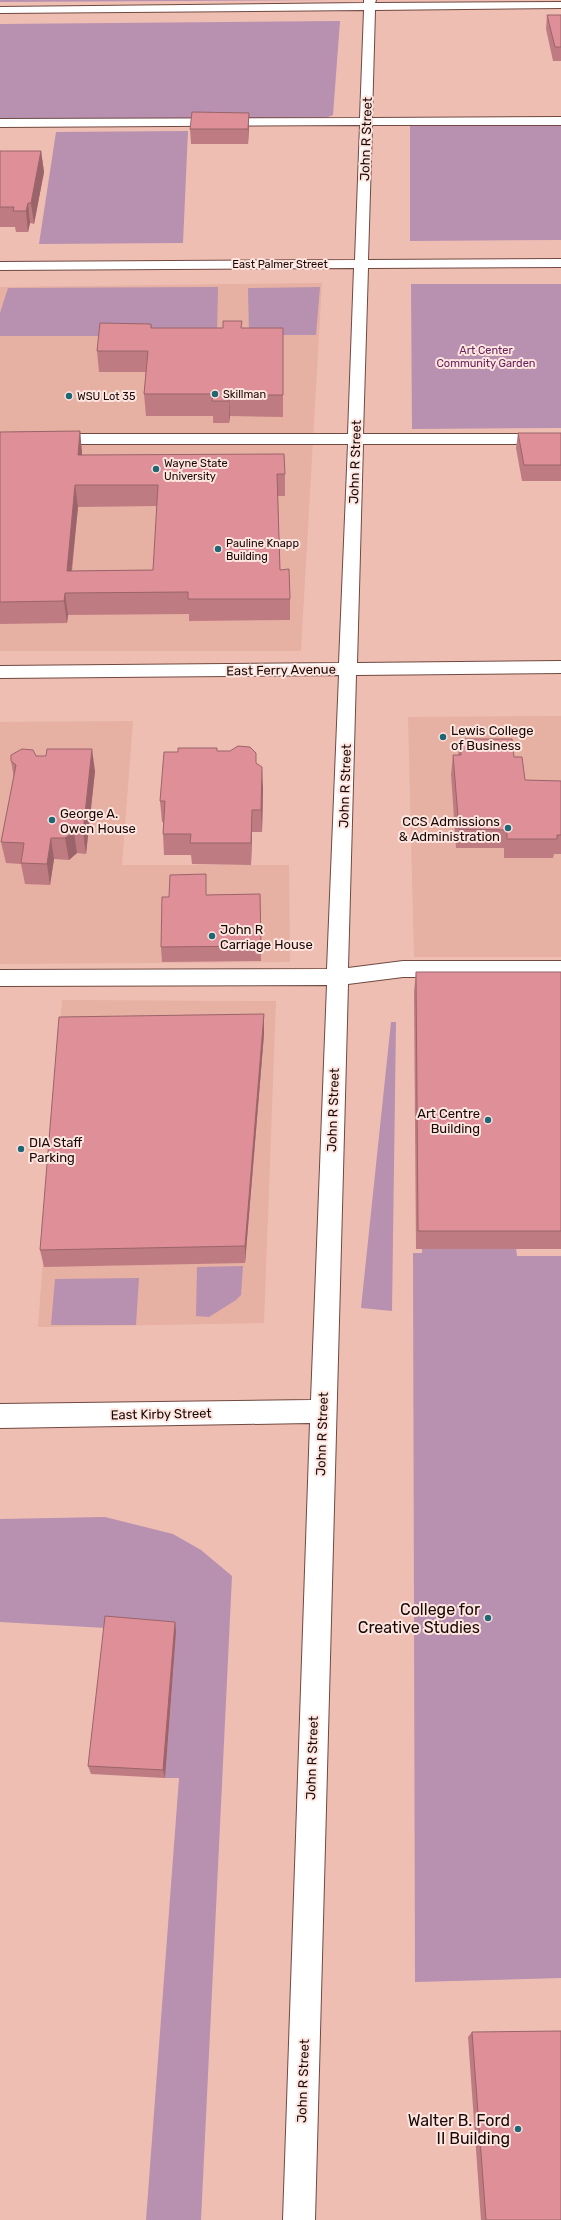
<svg xmlns="http://www.w3.org/2000/svg" width="561" height="2220" font-family="Rubik,sans-serif">
	<style>
		.built { fill: #e6b0a3 }
		.green { fill: #b890b0 }
		.lines { fill: none; stroke-linecap: round; stroke-linejoin: round }
		.minor-casing { stroke: #714940; stroke-width: 2 }
		.minor { fill: #fff; fill-rule: evenodd }
		.wall { fill: #bf7b82; fill-rule: evenodd }
		.shaded-wall { fill: #9b646a }
		.building { fill: #de8f97; stroke: #9b646a; fill-rule: evenodd }
		.poi-dot { fill: #1f6775; stroke: #fee5df; stroke-width: 1.5 }
		.labels { text-anchor: middle; dominant-baseline: central; stroke-width: 4; stroke-linejoin: round; paint-order: stroke }
		.far-street-label { font-size: 11px; fill: #190906; stroke: #fee5df }
		.far-park-label { font-size: 11px; fill: #66205d; stroke: #fee5df }
		.far-poi-label { font-size: 11px; fill: #190906; stroke: #fee5df; text-anchor: start }
		.street-label { font-size: 13px; fill: #190906; stroke: #fee5df }
		.poi-label { font-size: 13px; fill: #190906; stroke: #fee5df; text-anchor: start }
		.near-poi-label { font-size: 16px; fill: #190906; stroke: #fee5df; text-anchor: end }
	</style>
	<rect width="100%" height="100%" fill="#eebeb3"/>
	<g class="built">
		<path d="M322,283L301,651H0V287Z"/>
		<path d="M561,716V957H414L408,717Z"/>
		<path d="M133,721L122,865H289L290,962L0,964V722Z"/>
		<path d="M62,1000L276,1001L264,1323L38,1327Z"/>
	</g>
	<g class="green">
		<path d="M0,0H330L0,2Z"/>
		<path d="M340,21L333,115L323,119H0V24Z"/>
		<path d="M561,124V240L410,241V126Z"/>
		<path d="M188,131L183,243L39,244L56,132Z"/>
		<path d="M411,284H561V428L412,429Z"/>
		<path d="M218,287L217,336H0V313L8,288Z"/>
		<path d="M320,287L316,335H249L248,288Z"/>
		<path d="M391,1022H396L392,1311L361,1308Z"/>
		<path d="M422,1248H516L517,1256H561V1978L415,1982L413,1253H422Z"/>
		<path d="M243,1266L241,1295L236,1300L209,1317L196,1316L197,1267Z"/>
		<path d="M139,1278L136,1325H51L55,1279Z"/>
		<path d="M105,1517L173,1534L201,1550L232,1576L201,2220H146L179,1778H165L176,1632L0,1622V1519Z"/>
	</g>
	<g class="lines">
		<defs>
			<path id="minor" d="M364,0H376L375,3L561,2V8L375,10L372,118L561,117V125H372L368,260L561,259V267L368,268L363,434H561V444H363L357,663L561,661V673L356,675L348,968L403,961H561V977H403L348,984L315,2220H283L310,1423L0,1428V1404L311,1400L327,985L0,986V970L327,969L339,675L0,678V666L339,663L348,444H0V434H348L354,268L0,270V262L355,260L360,125L0,127V119L360,118L364,10L0,13V7L364,3Z"/>
		</defs>
		<use href="#minor" class="minor-casing"/>
		<use href="#minor" class="minor"/>
	</g>
	<g class="wall">
		<path d="M547,15H561V61H553L546,29Z"/>
		<path d="M249,113L248,144H191L190,129Z"/>
		<path d="M0,151H41L44,172L34,224L30,223L28,232H16L15,227H0Z"/>
		<path d="M151,324L152,328H283V417L230,416L229,423H213V416H146L144,394L146,372H99L97,351Z"/>
		<path d="M80,431L82,455L285,474V496H278L280,570L290,599V620L189,621V614L68,615L67,623L0,624V432ZM157,506L153,570L72,571L78,507Z"/>
		<path d="M518,433H561V481H522L516,448Z"/>
		<path d="M460,739L514,757L525,780L561,781V854H554L553,858H504V848H456L451,774L453,755H458Z"/>
		<path d="M218,751L256,763L263,789L262,832H252L251,865L192,864L191,855H164L163,834V822H162L160,801L178,752Z"/>
		<path d="M36,756L95,771L86,854L77,853L69,860L54,859L50,885L25,884L21,864L6,863L1,842L14,778L11,761Z"/>
		<path d="M260,894L261,961L162,962L161,947L207,895Z"/>
		<path d="M416,972H561V1249H416L414,992Z"/>
		<path d="M264,1014V1034L245,1263L44,1267L40,1250Z"/>
		<path d="M175,1622L176,1632L165,1778L91,1774L88,1766Z"/>
		<path d="M472,2032L561,2220H481L468,2037Z"/>
	</g>
	<g class="shaded-wall">
		<path d="M249,113V127L248,144V129Z"/>
		<path d="M41,151L44,172L34,224L31,203Z"/>
		<path d="M28,203L30,223L28,232L26,211Z"/>
		<path d="M229,395L230,416L229,423Z"/>
		<path d="M80,431L82,453L80,477L78,455Z"/>
		<path d="M75,485L78,507L69,593L67,571Z"/>
		<path d="M65,593L68,615L67,623L64,601Z"/>
		<path d="M92,749L95,771L86,854L83,832Z"/>
		<path d="M262,767L263,789L262,832L261,810Z"/>
		<path d="M252,810V832L251,865V843Z"/>
		<path d="M74,832L77,853L69,860L65,838Z"/>
		<path d="M51,838L54,859L50,885L47,864Z"/>
		<path d="M264,1014V1034L245,1263V1246Z"/>
		<path d="M175,1622L176,1632L165,1778L163,1770Z"/>
	</g>
	<g class="building">
		<path d="M547,15H561V47H555Z"/>
		<path d="M192,112L249,113L248,129H190Z"/>
		<path d="M0,151H41L31,203H28L26,211H13L14,207H0Z"/>
		<path d="M223,321H242L241,328H283V395H229V401H212L213,394H144L148,351H97L100,323L151,324V328H223Z"/>
		<path d="M80,431L78,455L284,454L285,474H277L280,570L289,569L290,599H188V592L65,593L64,601L0,602V432ZM75,485H158L153,570L67,571Z"/>
		<path d="M518,433H561V465H524Z"/>
		<path d="M460,739H512L514,757H522L525,780L561,781V835H557V839H507V830L459,829L453,755H461Z"/>
		<path d="M238,746L250,747L256,753V763L262,767L261,810H252L251,843H190L191,834H163L165,801H160L164,752H178V748H217V751H230Z"/>
		<path d="M22,749L33,750L36,756H46L47,749H92L83,832H74L65,838H51L47,864L21,863L24,843L1,842L16,765L11,761V755Z"/>
		<path d="M206,874V895L260,894L261,946L161,947L162,897H169L170,875Z"/>
		<path d="M416,972H561V1231H418Z"/>
		<path d="M264,1014L245,1246L40,1250L59,1017Z"/>
		<path d="M105,1616L175,1622L163,1770L88,1766Z"/>
		<path d="M561,2031V2220H486L472,2032Z"/>
	</g>
	<g class="poi-dot">
		<circle cx="215" cy="394" r="4"/>
		<circle cx="69" cy="396" r="4"/>
		<circle cx="156" cy="469" r="4"/>
		<circle cx="218" cy="549" r="4"/>
		<circle cx="443" cy="737" r="4"/>
		<circle cx="52" cy="820" r="4"/>
		<circle cx="508" cy="828" r="4"/>
		<circle cx="212" cy="936" r="4"/>
		<circle cx="488" cy="1120" r="4"/>
		<circle cx="21" cy="1149" r="4"/>
		<circle cx="488" cy="1618" r="4"/>
		<circle cx="518" cy="2129" r="4"/>
	</g>
	<g class="labels">
		<g class="far-street-label">
			<text x="280" y="264">East Palmer Street</text>
		</g>
		<g class="far-park-label">
			<text x="486" y="350">Art Center<tspan x="486" dy="13">Community Garden</tspan></text>
		</g>
		<g class="far-poi-label">
			<text x="223" y="394">Skillman</text>
			<text x="77" y="396">WSU Lot 35</text>
			<text x="164" y="463">Wayne State<tspan x="164" dy="13">University</tspan></text>
			<text x="226" y="543">Pauline Knapp<tspan x="226" dy="13">Building</tspan></text>
		</g>
		<g class="street-label">
			<text transform="translate(366 139) rotate(-88)">John R Street</text>
			<text transform="translate(355 462) rotate(-88)">John R Street</text>
			<text transform="translate(281 670) rotate(-1)">East Ferry Avenue</text>
			<text transform="translate(345 786) rotate(-88)">John R Street</text>
			<text transform="translate(333 1110) rotate(-88)">John R Street</text>
			<text transform="translate(161 1414) rotate(-1)">East Kirby Street</text>
			<text transform="translate(322 1434) rotate(-88)">John R Street</text>
			<text transform="translate(312 1758) rotate(-88)">John R Street</text>
			<text transform="translate(303 2081) rotate(-88)">John R Street</text>
		</g>
		<g class="poi-label">
			<text x="451" y="730">Lewis College<tspan x="451" dy="15">of Business</tspan></text>
			<text x="60" y="813">George A.<tspan x="60" dy="15">Owen House</tspan></text>
			<text x="500" y="821" text-anchor="end">CCS Admissions<tspan x="500" dy="15">&amp; Administration</tspan></text>
			<text x="220" y="929">John R<tspan x="220" dy="15">Carriage House</tspan></text>
			<text x="480" y="1113" text-anchor="end">Art Centre<tspan x="480" dy="15">Building</tspan></text>
			<text x="29" y="1142">DIA Staff<tspan x="29" dy="15">Parking</tspan></text>
		</g>
		<g class="near-poi-label">
			<text x="480" y="1609">College for<tspan x="480" dy="18">Creative Studies</tspan></text>
			<text x="510" y="2120">Walter B. Ford<tspan x="510" dy="18">II Building</tspan></text>
		</g>
	</g>
</svg>
